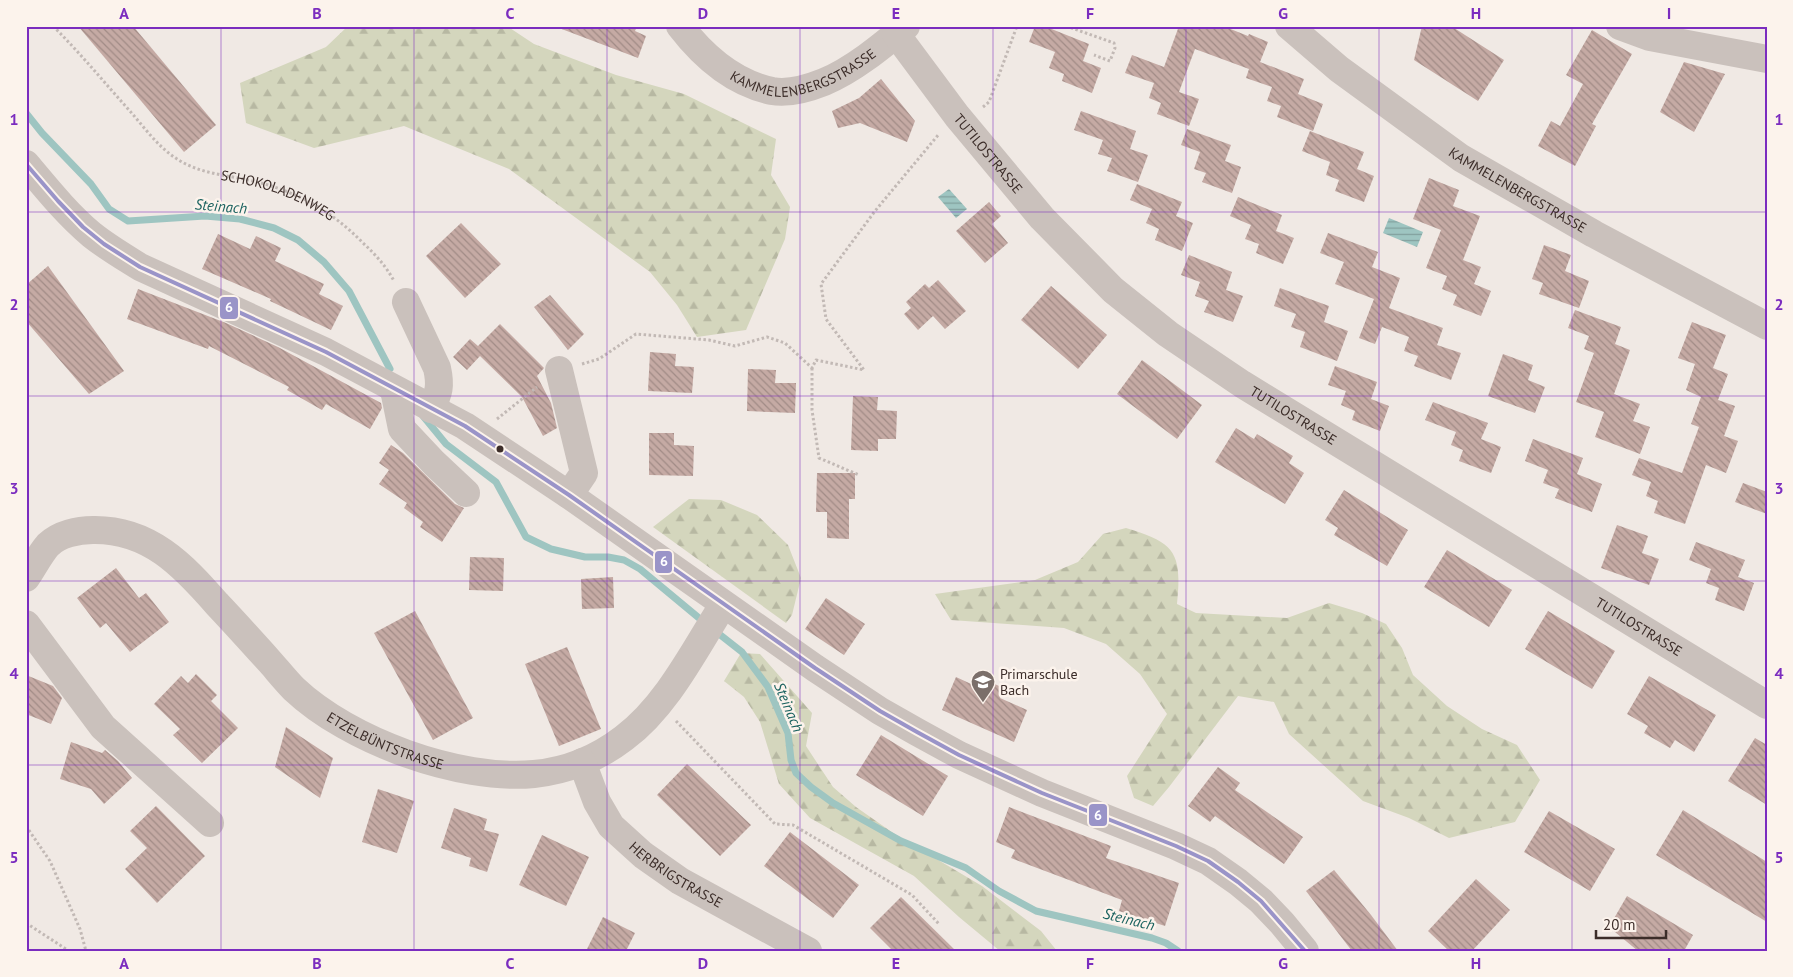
<svg xmlns="http://www.w3.org/2000/svg" width="1793" height="977" font-family="'PT Sans',sans-serif">
	<style>
		.forest { fill: url(#forest-firs) }
		.water { fill: url(#water-rules) }
		.lines { fill: none; stroke-linecap: round; stroke-linejoin: round }
		.stream { stroke: #9ec5c1; stroke-width: 7 }
		.building { fill: url(#building-back-hatch) }
		.path { stroke: #c2b9b5; stroke-width: 3; stroke-dasharray: 2.5 2.5; stroke-linecap: butt }
		.minor { stroke: #cac1bc; stroke-width: 28 }
		.bus-1-casing { stroke: #fcf3ec; stroke-width: 8 }
		.bus-1 { stroke: #9a94c8; stroke-width: 4 }
		.grid { fill: none; stroke: #7b2cbf; stroke-width: 1; stroke-opacity: 0.55 }
		.bus-dot { fill: #3c2d29; stroke: #fcf3ec; stroke-width: 2 }
		.labels { text-anchor: middle; dominant-baseline: central; stroke-width: 5; stroke-linejoin: round; paint-order: stroke }
		.street-label { font-size: 14px; fill: #3c2d29; stroke: #fcf3ec }
		.poi-label { font-size: 14px; fill: #3c2d29; stroke: #fcf3ec; text-anchor: start }
		.water-label { font-size: 15px; font-style: italic; fill: #1a625f; stroke: #fcf3ec }
		.line-badge { stroke: #fcf3ec; stroke-width: 2 }
		.badge-label { font-size: 14px; text-anchor: middle; font-weight: bold; fill: #fff }
		.neatline { fill: none; stroke: #7b2cbf; stroke-width: 2 }
		.grid-label { font-size: 16px; text-anchor: middle; font-weight: bold; fill: #7b2cbf }
	</style>
	<defs>
		<pattern id="forest-firs" width="22" height="20" patternUnits="userSpaceOnUse" patternTransform="scale(1.25)"><rect width="22" height="20" fill="#d4d6bd"/><path d="M5 1l3.5 6h-7zM16 11l3.5 6h-7z" fill="#b7b8a2"/></pattern>
		<pattern id="water-rules" width="6" height="5" patternUnits="userSpaceOnUse" patternTransform="scale(1.25)"><rect width="6" height="5" fill="#9ec5c1"/><path d="M0 2.5h6" fill="none" stroke="#82a09d"/></pattern>
		<pattern id="building-back-hatch" width="6" height="6" patternUnits="userSpaceOnUse" patternTransform="scale(1.25)"><rect width="6" height="6" fill="#c5aaa4"/><path d="M-1 5l2 2M0 0l6 6M5-1l2 2" fill="none" stroke="#a18b86"/></pattern>
	</defs>
	<rect width="100%" height="100%" fill="#f0e9e4"/>
	<g class="forest">
		<path d="M348,26H507L534,44L616,75L684,94L776,139L771,175L790,207L785,239L746,330L697,337L677,305L650,272L509,169L404,126L314,148L246,123L240,83L326,47Z"/>
		<path d="M689,499L721,500L757,515L788,545L801,578L792,615L786,623L653,527Z"/>
		<path d="M1126,528C1176,543 1182,553 1177,604L1196,613L1287,618L1329,603L1362,613L1386,624L1402,648L1413,675L1447,706L1482,729L1517,745L1540,780L1515,822L1449,838L1409,818L1363,801L1289,734L1274,702L1238,696L1169,787L1153,806L1134,798L1127,776L1167,714L1140,674L1106,644L1064,628L951,620L935,594L1035,580L1078,562L1103,534Z"/>
		<path d="M741,653L760,654L812,713L806,746L833,787L856,807L896,835L982,886L1041,931L1057,951H1000L959,917L914,876L810,818L779,784L760,722L744,697L724,681Z"/>
	</g>
	<g class="water">
		<path d="M949,189L967,209L956,218L938,197Z"/>
		<path d="M1389,218L1423,232L1417,247L1383,233Z"/>
	</g>
	<g class="lines">
		<g class="stream">
			<path d="M26,113L42,133L91,184L109,209L128,221L205,216L240,219L274,228L298,240L324,262L349,291L390,369"/>
			<path d="M423,416L446,444L496,482L526,537L551,549L585,557H608L624,560L640,569L705,623"/>
			<path d="M714,630L742,652L768,687L788,733L791,760L796,773L811,787L833,803L901,841L966,868L999,891L1036,911L1152,938L1166,943L1178,951"/>
		</g>
	</g>
	<g class="building">
		<path d="M78,26H133L216,125L184,152Z"/>
		<path d="M559,26H637L635,31L646,36L638,58L559,28Z"/>
		<path d="M1035,26H1044L1089,44L1083,61L1101,68L1092,93L1062,81L1064,74L1049,68L1055,52L1029,42Z"/>
		<path d="M1179,26H1223L1248,36L1249,34L1268,42L1260,62L1304,79L1298,94L1323,104L1313,131L1277,117L1281,106L1267,101L1272,87L1246,78L1249,69L1195,49L1179,92L1199,99L1189,126L1157,114L1161,103L1149,98L1154,83L1125,73L1132,55L1164,67Z"/>
		<path d="M1422,26H1451L1504,60L1478,101L1414,60Z"/>
		<path d="M1592,30L1632,54L1592,124L1596,126L1575,166L1538,146L1551,121L1560,126L1583,84L1566,75Z"/>
		<path d="M1684,62L1725,74L1694,132L1660,112Z"/>
		<path d="M881,79L915,121L907,142L860,123L838,128L832,111L859,98Z"/>
		<path d="M1081,111L1136,131L1130,149L1148,155L1138,182L1107,171L1112,158L1098,154L1103,140L1074,130Z"/>
		<path d="M1187,129L1231,145L1225,161L1241,167L1232,193L1202,182L1206,173L1194,169L1200,152L1181,145Z"/>
		<path d="M1310,131L1364,152L1357,169L1374,176L1364,202L1335,191L1339,180L1326,175L1330,162L1302,151Z"/>
		<path d="M1429,178L1459,190L1453,206L1480,216L1463,260L1481,267L1474,284L1491,291L1481,316L1453,305L1457,295L1442,289L1447,276L1426,268L1441,230L1413,219Z"/>
		<path d="M1137,184L1182,202L1176,216L1193,223L1182,251L1155,240L1159,229L1146,223L1152,209L1130,200Z"/>
		<path d="M1238,197L1282,215L1276,231L1294,238L1283,264L1256,253L1259,244L1245,239L1251,225L1230,216Z"/>
		<path d="M989,202L1001,216L992,224L1008,243L985,263L956,231Z"/>
		<path d="M461,223L501,264L465,298L426,256Z"/>
		<path d="M1328,233L1378,252L1372,267L1400,278L1389,308L1443,328L1437,345L1461,353L1451,380L1414,366L1418,356L1404,351L1409,337L1382,327L1375,344L1359,338L1374,299L1335,284L1344,262L1320,253Z"/>
		<path d="M218,234L250,249L256,236L281,248L275,261L324,284L319,294L343,306L331,330L270,301L271,299L202,269Z"/>
		<path d="M1544,245L1571,255L1565,271L1589,281L1579,308L1539,294L1543,283L1532,279Z"/>
		<path d="M1189,255L1232,272L1226,290L1243,296L1233,322L1204,312L1209,301L1195,296L1200,282L1181,275Z"/>
		<path d="M48,266L124,371L89,394L26,321V285Z"/>
		<path d="M938,280L966,311L945,329L933,316L918,330L904,314L911,308L906,302L925,284L929,288Z"/>
		<path d="M1051,286L1107,335L1078,369L1021,320Z"/>
		<path d="M1280,288L1329,306L1324,322L1348,331L1337,361L1300,347L1305,332L1291,327L1296,314L1274,306Z"/>
		<path d="M138,289L226,323L278,347L381,403L382,408L370,429L326,404L322,410L287,390L289,387L209,346L208,349L127,319Z"/>
		<path d="M550,295L584,334L568,350L534,307Z"/>
		<path d="M1575,310L1621,327L1615,344L1630,350L1614,394L1640,404L1633,421L1650,427L1640,454L1595,437L1604,412L1576,402L1594,353L1584,349L1589,336L1568,328Z"/>
		<path d="M1692,322L1726,335L1713,368L1728,374L1718,400L1735,406L1724,436L1738,441L1726,473L1706,465L1685,524L1654,513L1658,501L1646,496L1651,482L1632,475L1639,458L1682,473L1699,427L1691,424L1701,397L1686,390L1695,364L1678,358Z"/>
		<path d="M500,324L544,368L537,376L551,403L557,428L543,436L522,397L480,356L467,370L453,357L470,339L478,346Z"/>
		<path d="M650,352L676,354L675,366L694,367L692,393L648,391Z"/>
		<path d="M1503,354L1533,365L1528,380L1545,387L1535,413L1488,396Z"/>
		<path d="M1142,360L1202,405L1177,439L1117,394Z"/>
		<path d="M1335,366L1377,382L1371,399L1389,406L1380,431L1352,420L1355,411L1341,405L1346,391L1328,385Z"/>
		<path d="M748,369L776,370L775,383H796L795,413L747,411Z"/>
		<path d="M853,396L878,397L877,410L897,411L896,439H878V451L851,450Z"/>
		<path d="M1433,402L1488,423L1481,439L1501,447L1491,473L1459,461L1463,450L1451,445L1456,432L1425,420Z"/>
		<path d="M1236,428L1254,439L1257,434L1293,456L1289,463L1304,473L1285,504L1215,462Z"/>
		<path d="M649,433H674V445L694,446L693,476L649,475Z"/>
		<path d="M1533,439L1583,458L1577,474L1602,484L1592,512L1555,498L1559,489L1543,483L1548,470L1525,461Z"/>
		<path d="M391,445L403,453L455,504L464,508L442,542L420,527L423,522L404,508L407,503L379,484L389,470L379,463Z"/>
		<path d="M817,473H855V499H849V539L827,538V512H816Z"/>
		<path d="M1743,483L1767,492V514L1735,502Z"/>
		<path d="M1344,490L1408,530L1387,566L1334,535L1338,528L1325,520Z"/>
		<path d="M1617,525L1648,536L1642,553L1659,559L1649,585L1601,568Z"/>
		<path d="M1696,542L1745,560L1738,577L1754,583L1744,611L1715,600L1719,588L1706,583L1711,569L1689,560Z"/>
		<path d="M1447,550L1512,590L1489,627L1424,587Z"/>
		<path d="M470,557L504,558L503,591L469,590Z"/>
		<path d="M116,568L139,598L146,593L169,622L130,652L106,623L100,628L77,598Z"/>
		<path d="M613,577L614,608L582,609L581,579Z"/>
		<path d="M826,598L865,624L844,655L805,629Z"/>
		<path d="M415,611L473,718L433,740L374,633Z"/>
		<path d="M1548,611L1615,651L1592,689L1525,649Z"/>
		<path d="M567,647L601,729L559,746L525,664Z"/>
		<path d="M196,674L217,695L211,701L238,728L202,763L173,735L180,729L154,704L181,676L188,683Z"/>
		<path d="M26,675L53,686L62,698L51,724L26,714Z"/>
		<path d="M1649,676L1716,715L1694,752L1675,740L1670,748L1644,733L1648,726L1627,714Z"/>
		<path d="M956,677L982,689L985,680L1004,688L1000,698L1027,710L1014,742L942,710Z"/>
		<path d="M286,727L333,758L320,798L275,767Z"/>
		<path d="M881,735L948,776L923,816L856,775Z"/>
		<path d="M1755,738L1767,745V805L1728,781Z"/>
		<path d="M71,742L102,753L105,750L118,761L132,778L104,804L91,789L60,779Z"/>
		<path d="M687,764L751,825L720,856L657,795Z"/>
		<path d="M1218,767L1240,783L1235,790L1303,837L1284,864L1215,816L1210,822L1188,806Z"/>
		<path d="M378,789L414,801L397,853L362,842Z"/>
		<path d="M156,806L205,856L157,903L125,869L147,848L130,831Z"/>
		<path d="M1009,807L1111,846L1106,858L1179,883L1165,926L1119,911L1122,900L1011,858L1015,850L996,842Z"/>
		<path d="M454,808L487,819L484,830L499,834L487,872L469,866L471,858L441,848Z"/>
		<path d="M1683,810L1767,862V922L1656,855Z"/>
		<path d="M1549,811L1615,849L1590,891L1524,852Z"/>
		<path d="M790,832L859,885L833,918L764,866Z"/>
		<path d="M542,835L589,857L566,906L519,885Z"/>
		<path d="M1334,870L1371,915L1398,951H1352L1306,891Z"/>
		<path d="M1476,879L1510,910L1472,951H1449L1428,931Z"/>
		<path d="M1627,896L1693,935L1684,951H1638L1609,927Z"/>
		<path d="M901,897L956,951H893L870,928Z"/>
		<path d="M603,917L635,933L626,951H586Z"/>
	</g>
	<g class="lines">
		<g class="path">
			<path id="s1" d="M53,26C80,53 104,82 129,110C144,127 158,147 177,159C200,174 227,175 253,181C296,191 332,211 363,243C375,254 386,266 394,281"/>
			<path d="M1066,26L1114,43L1115,48L1110,61L1094,55"/>
			<path d="M983,107L989,102L1017,26"/>
			<path d="M582,364L599,359L636,334L709,340L735,346L767,337L785,343L812,368L816,360L864,370L826,319L821,284L875,211L939,134"/>
			<path d="M812,368V410L819,458L859,475"/>
			<path d="M497,419L537,387"/>
			<path d="M676,721L775,824L793,825L912,895L939,924"/>
			<path d="M26,826L50,861L80,929L86,951"/>
			<path d="M26,923L69,951"/>
		</g>
		<g class="minor">
			<path id="s2" d="M680,26C703,56 734,83 772,91C788,94 809,88 824,82C853,70 882,46 906,26"/>
			<path id="s3" d="M1289,26L1339,69L1461,158L1594,234L1767,326"/>
			<path d="M1620,26L1650,37L1767,59"/>
			<path id="s4" d="M896,34L957,116L1042,218L1113,290L1168,334L1242,384L1767,705"/>
			<path d="M26,164C47,189 67,214 92,235C107,247 124,257 140,267L326,352L465,426L569,495L815,668L880,711L917,732L959,755L1042,793L1176,846L1208,861L1238,882L1261,901L1282,923L1305,951"/>
			<path d="M406,302L437,368C441,386 439,393 431,409"/>
			<path d="M559,370L584,473L569,495"/>
			<path d="M394,390L402,429L434,463L466,493"/>
			<path id="s5" d="M26,578C33,568 40,554 48,545C59,534 78,530 93,530C149,529 183,565 217,604C235,623 253,643 271,663C278,671 286,681 294,689C349,741 459,781 534,774C566,771 598,758 624,738C667,706 695,649 723,605"/>
			<path d="M26,624L103,727L210,823"/>
			<path id="s6" d="M582,762L597,802L611,826L643,855L680,881L808,951"/>
		</g>
		<defs>
			<path id="bus-1" d="M26,164L58,201L83,227L104,244L140,267L326,352L465,426L569,495L815,668L880,711L917,732L959,755L1042,793L1176,846L1208,861L1238,882L1261,901L1305,951"/>
		</defs>
		<use href="#bus-1" class="bus-1-casing"/>
		<use href="#bus-1" class="bus-1"/>
	</g>
	<path class="grid" d="M221,26V951M414,26V951M607,26V951M800,26V951M993,26V951M1186,26V951M1379,26V951M1572,26V951M26,212H1767M26,396H1767M26,581H1767M26,765H1767"/>
	<defs>
		<symbol id="school-pin" viewBox="-11 -11 22 30"><path d="M0 17L-7.5 6A9.5 9.5 0 1 1 7.5 6Z" fill="#7b6f6a" stroke="#fcf3ec"/><path d="M0-5L7-2L0 1L-7-2ZM-4 1L0 2.5L4 1V4Q0 6-4 4Z" fill="#fff"/></symbol>
	</defs>
	<g fill-rule="evenodd">
		<use href="#school-pin" x="969" y="668" width="28" height="38"/>
	</g>
	<circle class="bus-dot" cx="500" cy="449" r="4.5"/>
	<g class="labels">
		<g class="street-label">
			<text stroke="none"><textPath href="#s2" startOffset="149">KAMMELENBERGSTRASSE</textPath></text>
			<text stroke="none"><textPath href="#s4" startOffset="151">TUTILOSTRASSE</textPath></text>
			<text stroke="none"><textPath href="#s3" startOffset="282">KAMMELENBERGSTRASSE</textPath></text>
			<text stroke="none"><textPath href="#s1" startOffset="290">SCHOKOLADENWEG</textPath></text>
			<text stroke="none"><textPath href="#s4" startOffset="556">TUTILOSTRASSE</textPath></text>
			<text stroke="none"><textPath href="#s4" startOffset="961">TUTILOSTRASSE</textPath></text>
			<text stroke="none"><textPath href="#s5" startOffset="459">ETZELBÜNTSTRASSE</textPath></text>
			<text stroke="none"><textPath href="#s6" startOffset="152">HERBRIGSTRASSE</textPath></text>
		</g>
		<g class="poi-label">
			<text x="1000" y="674">Primarschule<tspan x="1000" dy="16">Bach</tspan></text>
		</g>
		<g class="water-label">
			<text transform="translate(221 206) rotate(5)">Steinach</text>
			<text transform="translate(789 707) rotate(67)">Steinach</text>
			<text transform="translate(1129 919) rotate(14)">Steinach</text>
		</g>
	</g>
	<g class="line-badge">
		<rect x="219" y="296" width="20" height="24" rx="5" fill="#9a94c8"/>
		<rect x="654" y="550" width="19" height="24" rx="5" fill="#9a94c8"/>
		<rect x="1088" y="803" width="20" height="24" rx="5" fill="#9a94c8"/>
	</g>
	<g class="badge-label">
		<text x="229" y="312">6</text>
		<text x="664" y="566">6</text>
		<text x="1098" y="820">6</text>
	</g>
	<rect width="1793" height="977" fill="none" stroke="#fcf3ec" stroke-width="55"/>
	<path d="M1596 930v8h70v-8" fill="none" stroke="#3c2d29" stroke-width="2.5"/>
	<text x="1603" y="930" font-size="15" fill="#3c2d29" stroke="#fcf3ec" stroke-width="4" paint-order="stroke">20 m</text>
	<rect x="28" y="28" width="1738" height="922" class="neatline"/>
	<g class="grid-label">
		<text x="124" y="19">A</text>
		<text x="317" y="19">B</text>
		<text x="510" y="19">C</text>
		<text x="703" y="19">D</text>
		<text x="896" y="19">E</text>
		<text x="1090" y="19">F</text>
		<text x="1283" y="19">G</text>
		<text x="1476" y="19">H</text>
		<text x="1669" y="19">I</text>
		<text x="14" y="125">1</text>
		<text x="1779" y="125">1</text>
		<text x="14" y="310">2</text>
		<text x="1779" y="310">2</text>
		<text x="14" y="494">3</text>
		<text x="1779" y="494">3</text>
		<text x="14" y="679">4</text>
		<text x="1779" y="679">4</text>
		<text x="14" y="863">5</text>
		<text x="1779" y="863">5</text>
		<text x="124" y="969">A</text>
		<text x="317" y="969">B</text>
		<text x="510" y="969">C</text>
		<text x="703" y="969">D</text>
		<text x="896" y="969">E</text>
		<text x="1090" y="969">F</text>
		<text x="1283" y="969">G</text>
		<text x="1476" y="969">H</text>
		<text x="1669" y="969">I</text>
	</g>
</svg>
